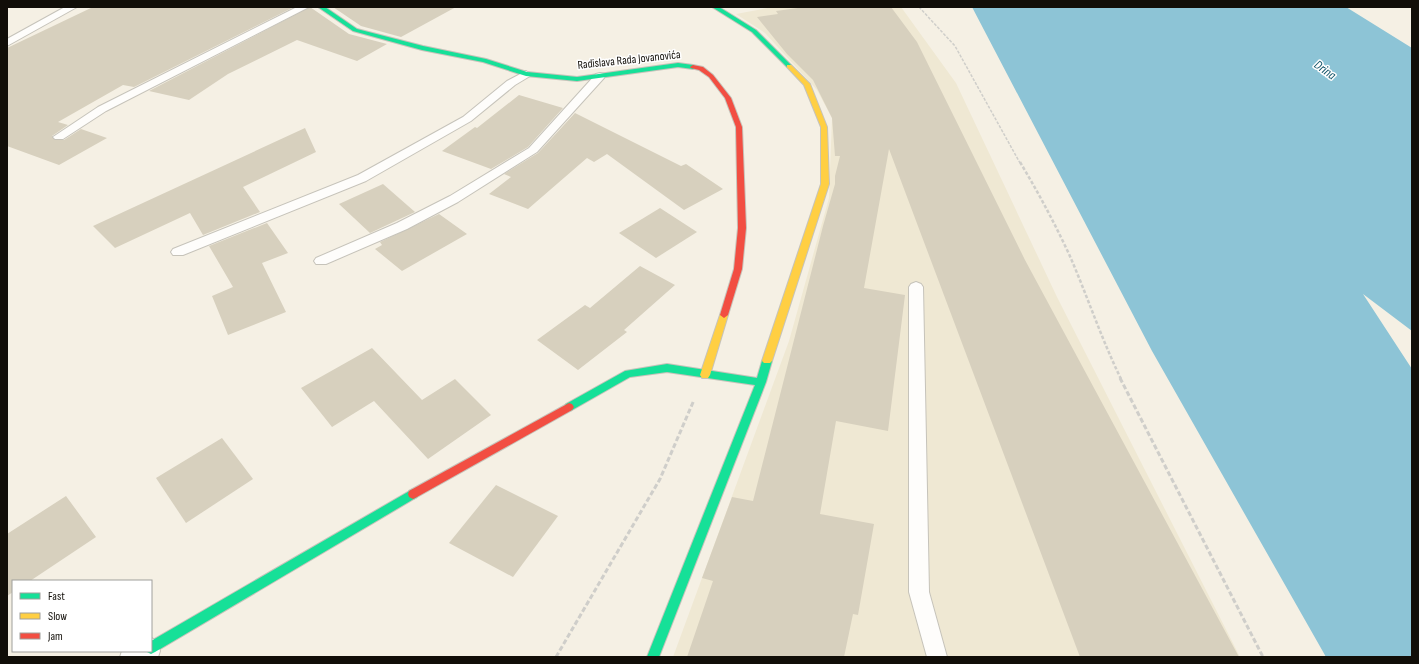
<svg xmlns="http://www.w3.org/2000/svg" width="1419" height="664" font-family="'Sofia Sans Condensed',sans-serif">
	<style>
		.built { fill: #efe8d3 }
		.water { fill: #8dc4d6 }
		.building { fill: #d7d0be }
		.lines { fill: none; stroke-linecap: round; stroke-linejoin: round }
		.lane-casing { stroke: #c6c3ba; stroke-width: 2 }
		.street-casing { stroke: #c6c3ba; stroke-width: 2 }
		.fast-casing { stroke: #c6c3ba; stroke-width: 2 }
		.slow-casing { stroke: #c6c3ba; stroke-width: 2 }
		.jam-casing { stroke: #c6c3ba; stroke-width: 2 }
		.path-far2 { stroke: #cfceca; stroke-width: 1.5; stroke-dasharray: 3 1.5; stroke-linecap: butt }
		.path-far1 { stroke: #cfceca; stroke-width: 2.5; stroke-dasharray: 3.5 2; stroke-linecap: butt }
		.path { stroke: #cfceca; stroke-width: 3; stroke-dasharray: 5 2.5; stroke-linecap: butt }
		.lane { fill: #fefdfb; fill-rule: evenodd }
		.street { fill: #fefdfb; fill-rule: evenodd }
		.fast { fill: #16e098; fill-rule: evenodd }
		.slow { fill: #ffcf43; fill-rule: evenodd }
		.jam { fill: #f24e42; fill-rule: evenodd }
		.labels { text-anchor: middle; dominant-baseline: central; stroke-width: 3; stroke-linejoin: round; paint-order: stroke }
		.far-street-label { font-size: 12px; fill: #110e08; stroke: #fff }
		.far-water-label { font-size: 13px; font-style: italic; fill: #12556a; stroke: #fff }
	</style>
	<rect width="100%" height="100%" fill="#f5f0e4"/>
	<path class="built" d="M773,7H901L956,83L1057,297L1240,657H673L789,341L829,198L832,118L817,90L765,33L736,14Z"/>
	<path class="water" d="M972,7H1346L1412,48V331L1363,294L1412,369V657H1326L1152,351Z"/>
	<g class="building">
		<path d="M93,7H294L134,87L123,85L58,122L68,125L52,136L55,140H64L81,129L107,138L59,165L7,146V48Z"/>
		<path d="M310,7L349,34L387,44L357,61L297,40L228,74L189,100L149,91Z"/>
		<path d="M333,7H456L401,37L361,26Z"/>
		<path d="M805,7H891L917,42L1025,260L1239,657H1080L889,149L864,288L905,295L888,431L836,421L820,514L874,524L858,615L853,614L844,657H687L713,581L702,578L732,497L753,501L823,226L835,184V176L840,156H835L832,118L813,80L787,54L757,17L778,14L776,11Z"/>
		<path d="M519,95L563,108L528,147L491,169L442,151L475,127L477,128Z"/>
		<path d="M575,113L681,166L686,164L723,189L684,210L607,154L594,162L587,158L528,209L489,194L511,177L504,174L538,153Z"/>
		<path d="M305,128L316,152L243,187L260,212L203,235L190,213L115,248L93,226Z"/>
		<path d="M383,184L415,212L370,233L339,204Z"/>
		<path d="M660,208L697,232L656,258L619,233Z"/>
		<path d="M439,214L467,234L402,271L375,249L382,245L380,242Z"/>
		<path d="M267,223L288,253L262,263L286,312L228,335L212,296L233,287L209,246Z"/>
		<path d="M640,266L675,285L624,330L627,332L578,370L537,340L585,305L590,308Z"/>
		<path d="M372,348L422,400L455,379L491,415L428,459L374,401L332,427L301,388Z"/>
		<path d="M222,438L253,479L186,523L156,478Z"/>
		<path d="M496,485L558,516L513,577L449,543Z"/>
		<path d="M66,496L96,537L30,581H13V592L7,596V534Z"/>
	</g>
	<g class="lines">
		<defs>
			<g id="lane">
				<path d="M65,7H77L7,46V39Z"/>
				<path d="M297,7H309L106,111L63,139H55L53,137L98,107Z"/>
				<path d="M526,71L531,74L530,76L515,85L471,121L366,181L183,255H173L171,252L173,249L358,175L463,117L507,81Z"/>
				<path d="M600,73L604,74L605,76L604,78L537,152L458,202L407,229L326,264H316L314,261L316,258L397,223L450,196L529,148L596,74Z"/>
				<path d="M916,282L921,284L923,287L929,592L947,657H927L909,592V287L911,284Z"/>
			</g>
			<path id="street" d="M151,638L156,640L160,651L158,657H120L122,651H151Z"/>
			<g id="fast">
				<path d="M318,7H325L357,29L423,46L486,59L527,72L577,77L678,63L693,65L696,67L693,69L678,67L577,81L526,76L483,62L422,50L353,31Z"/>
				<path d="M712,7H719L756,30L791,65V67H787L752,32Z"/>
				<path d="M767,357L770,359L772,361L766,382L659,657H647L755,385L667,372L630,377L572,410L569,411L566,410L564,407L566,404L625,371L667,364L757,378L762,361L764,359Z"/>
				<path d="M413,489L417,491L418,494L417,497L155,652L151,654L147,652L146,651H151V641Z"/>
			</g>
			<g id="slow">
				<path d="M787,65H791L810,84L827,127L829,184L772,361L770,363H764L762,361L821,184V127L804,85L787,67Z"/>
				<path d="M724,312L728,315L710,375L708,378H702L700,375L720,315Z"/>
			</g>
			<g id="jam">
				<path d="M693,65L703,67L713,75L731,98L742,127L746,228L742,269L728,315L724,318L720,315L734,269L738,228L736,127L725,98L709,77L699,70L691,68L690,67Z"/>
				<path d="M569,403L572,404L574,407L572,410L417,497L413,499L409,497L408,494L409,491Z"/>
			</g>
		</defs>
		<use href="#lane" class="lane-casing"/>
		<use href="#street" class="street-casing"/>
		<use href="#fast" class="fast-casing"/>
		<use href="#slow" class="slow-casing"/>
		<use href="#jam" class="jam-casing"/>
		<path class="path-far2" d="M919,7L955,46L1020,163"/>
		<path class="path-far1" d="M1020,162C1038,192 1054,222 1069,254C1087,295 1101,338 1121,379"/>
		<g class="path">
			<path d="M1120,378L1263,657"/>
			<path d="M556,657L660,479L694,400"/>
		</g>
		<use href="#lane" class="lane"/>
		<use href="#street" class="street"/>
		<use href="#fast" class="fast"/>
		<use href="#slow" class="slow"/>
		<use href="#jam" class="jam"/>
	</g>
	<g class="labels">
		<g class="far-street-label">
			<text transform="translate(629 60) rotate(-6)">Radislava Rada Jovanovića</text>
		</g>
		<g class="far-water-label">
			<text transform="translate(1325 70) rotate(36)">Drina</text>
		</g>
	</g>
	<rect width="1419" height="664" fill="none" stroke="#110e08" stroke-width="16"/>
	<rect x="12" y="580" width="140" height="72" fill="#ffffff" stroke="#a09f9c"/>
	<rect x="20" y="593" width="20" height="6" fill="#16e098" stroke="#a09f9c"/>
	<text x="48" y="600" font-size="12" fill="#110e08">Fast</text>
	<rect x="20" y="613" width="20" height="6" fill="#ffcf43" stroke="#a09f9c"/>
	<text x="48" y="620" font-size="12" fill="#110e08">Slow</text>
	<rect x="20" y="633" width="20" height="6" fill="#f24e42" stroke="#a09f9c"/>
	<text x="48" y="640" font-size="12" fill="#110e08">Jam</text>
</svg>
